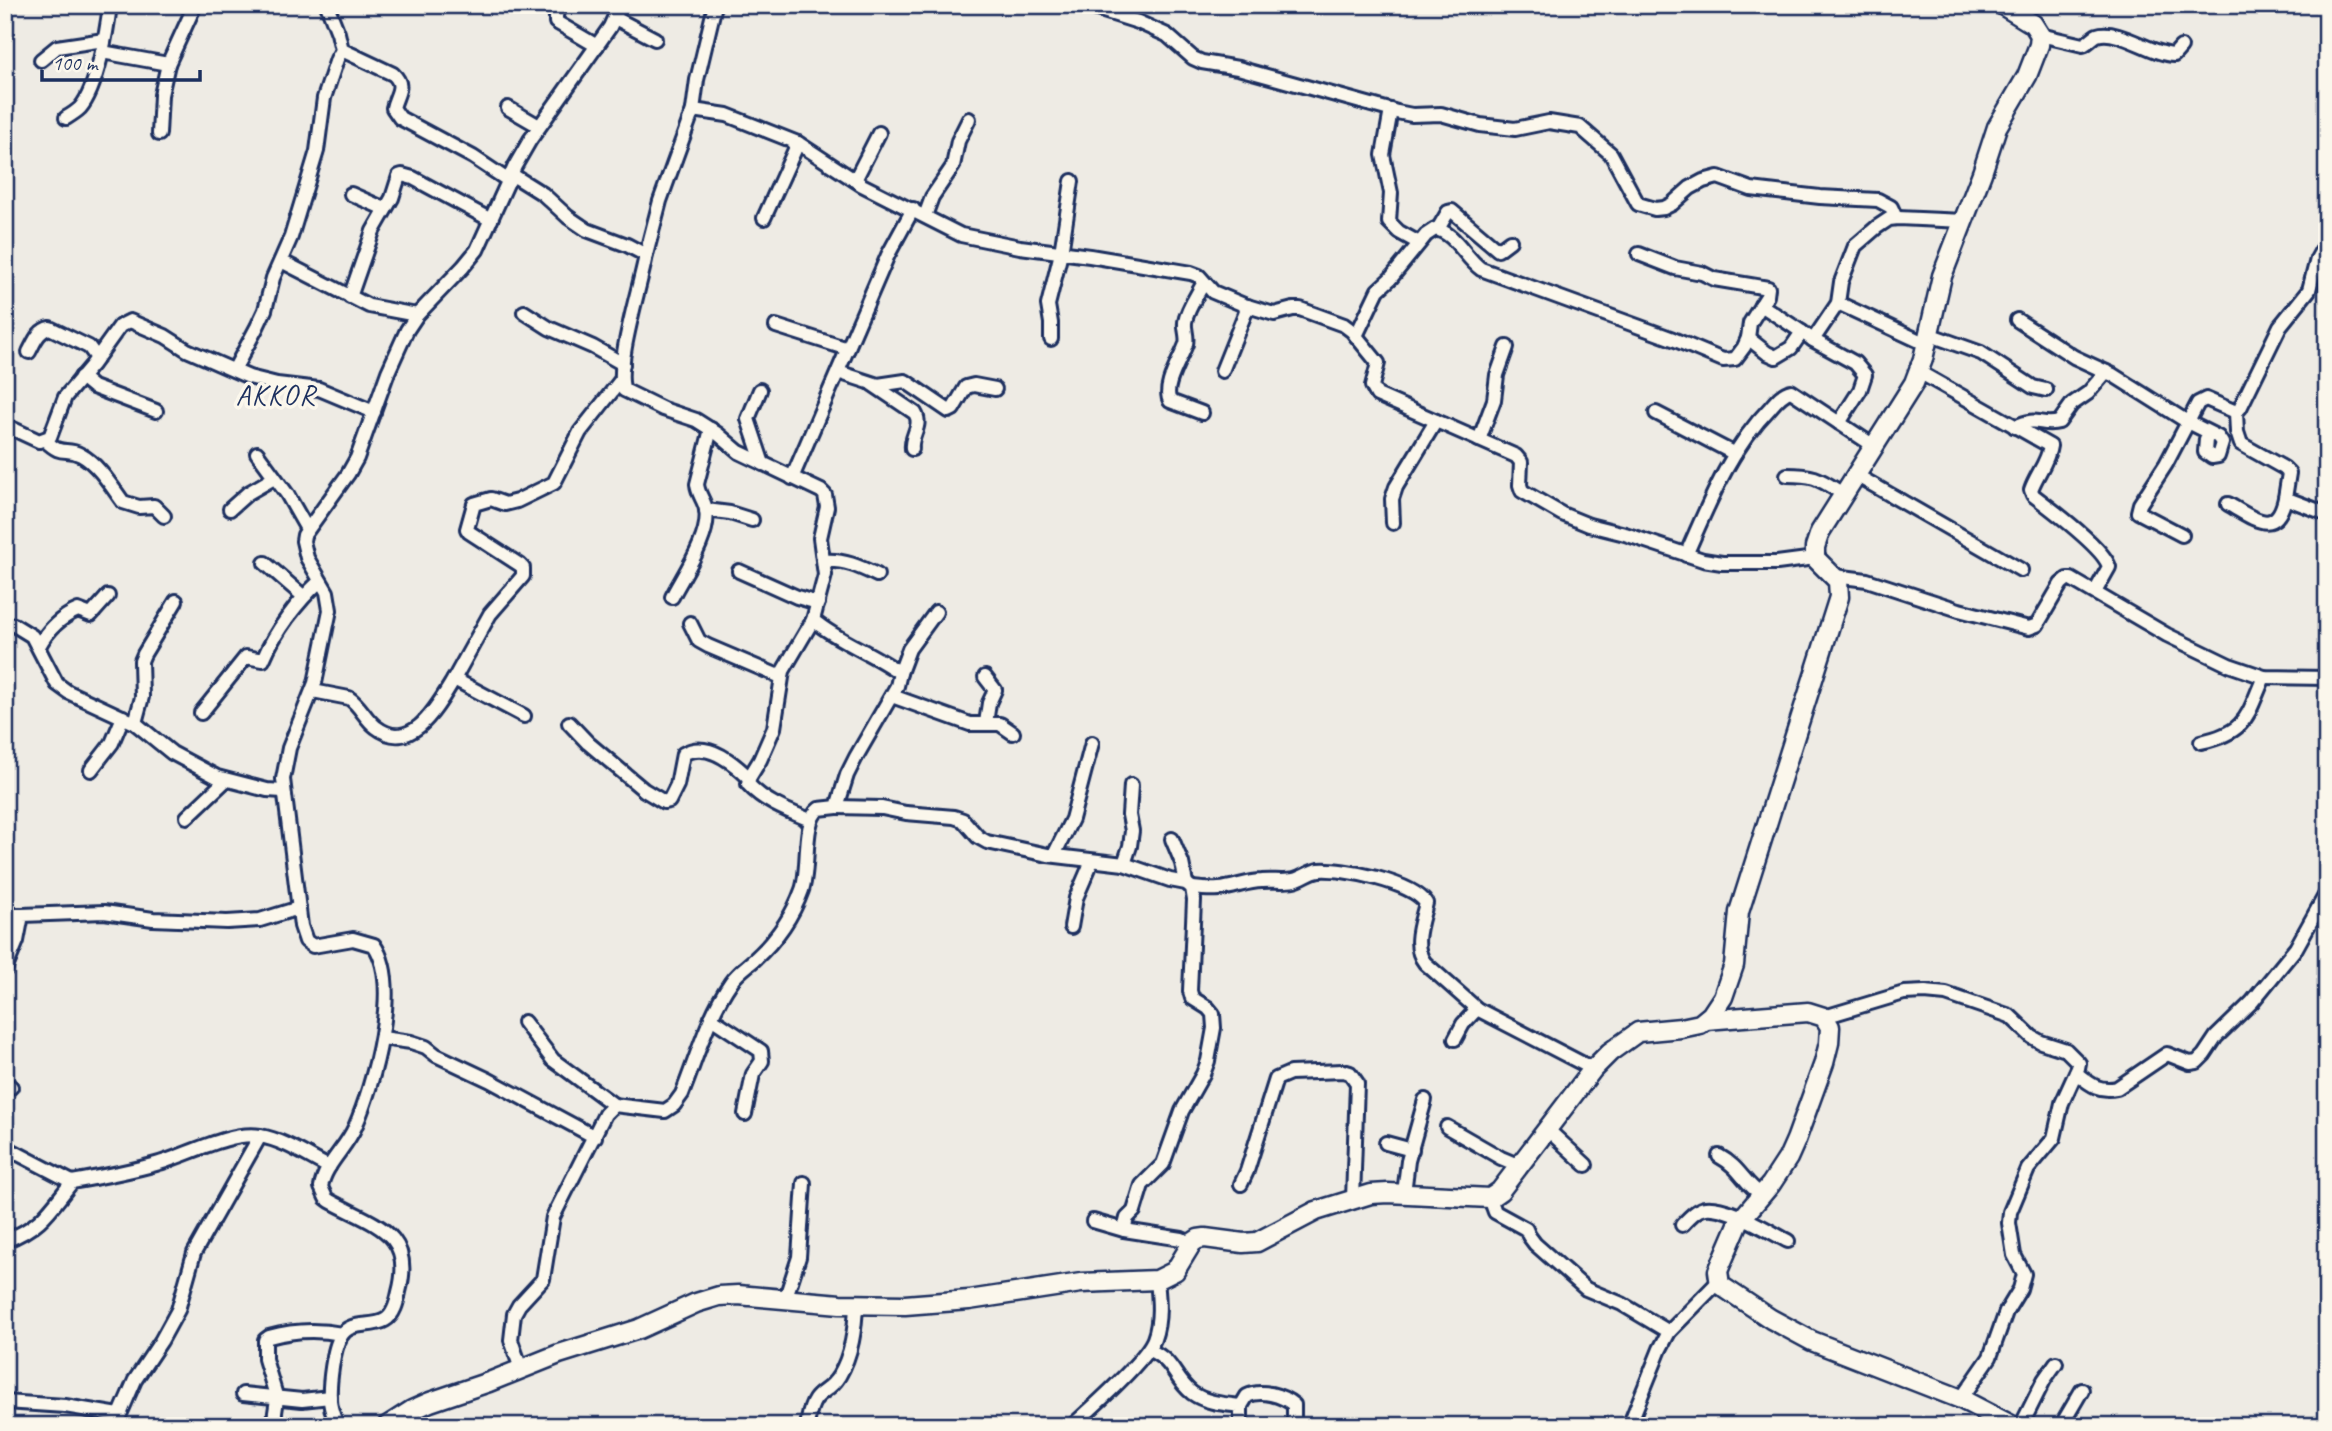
<svg xmlns="http://www.w3.org/2000/svg" width="2332" height="1431" font-family="Caveat,sans-serif">
	<style>
		.lines { fill: none; stroke-linecap: round; stroke-linejoin: round }
		.street-casing { stroke: #1b2f5e; stroke-width: 18 }
		.secondary-casing { stroke: #1b2f5e; stroke-width: 23 }
		.street { stroke: #fbf7ec; stroke-width: 12 }
		.secondary { stroke: #fbf7ec; stroke-width: 18 }
		.labels { text-anchor: middle; dominant-baseline: central; stroke-width: 7; stroke-linejoin: round; paint-order: stroke }
		.quarter-label { font-size: 28px; letter-spacing: 2px; fill: #1b2f5e; stroke: #fbf7ec }
	</style>
	<rect width="100%" height="100%" fill="#eeebe4"/>
	<filter id="ink" filterUnits="userSpaceOnUse"><feTurbulence type="fractalNoise" baseFrequency=".0143" numOctaves="2"/><feDisplacementMap in="SourceGraphic" scale="14" xChannelSelector="R" yChannelSelector="G"/><feConvolveMatrix kernelMatrix="1 2 1 2 8 2 1 2 1" color-interpolation-filters="sRGB"/></filter>
	<g filter="url(#ink)">
		<g class="lines">
			<defs>
				<g id="street">
					<path d="M560,5L556,15V22L597,46"/>
					<path d="M1084,5L1138,22L1167,35L1193,58L1202,62L1238,68L1397,112L1412,115L1441,114L1480,125L1515,129L1549,122L1580,127L1611,154L1638,204L1655,209L1664,208L1672,204L1690,188L1703,181L1718,177L1751,189L1820,197L1878,200L1891,207L1896,218"/>
					<path d="M615,18L655,39"/>
					<path d="M2040,35L2083,45C2088,43 2093,37 2097,35C2119,28 2152,55 2174,55L2181,47"/>
					<path d="M342,50L393,74C406,86 396,94 393,108L400,118L473,157L509,181"/>
					<path d="M102,52L168,64L195,5"/>
					<path d="M41,60L57,47L104,40"/>
					<path d="M508,108L539,126"/>
					<path d="M693,110L697,80L715,5"/>
					<path d="M1391,110L1383,155L1391,193L1389,222L1399,232L1419,243"/>
					<path d="M66,118C71,115 76,112 80,108C97,89 107,31 110,5"/>
					<path d="M159,134L161,95L168,64"/>
					<path d="M511,174L543,194L568,217L587,230L627,245L646,255C641,284 614,368 624,390L663,409L696,420L718,434L739,452L821,491L825,495L827,507L820,538L825,575L813,620C839,642 873,653 900,673L897,686L856,757L847,775L837,807L819,809C802,821 810,869 802,890C792,918 776,940 754,960C746,967 737,973 731,982C708,1015 697,1057 682,1094L674,1105L665,1111L614,1105L605,1114L553,1217L543,1279L519,1305L514,1314L511,1340L521,1369"/>
					<path d="M855,180L879,133"/>
					<path d="M351,194L385,209"/>
					<path d="M925,216L932,197L953,166L958,141L969,119"/>
					<path d="M764,218L798,143"/>
					<path d="M1438,229L1448,212L1452,211L1498,250L1510,241"/>
					<path d="M646,255L660,201L693,110L727,115L798,143L862,185L961,235L1020,247L1090,256L1191,273L1199,276L1213,292L1244,305L1274,314L1293,309H1300L1344,325L1352,331L1378,363L1372,386L1377,395L1516,456L1521,462L1520,485L1522,491L1562,514L1589,525L1625,534L1703,560L1722,563H1777L1815,558"/>
					<path d="M281,261L369,306L417,315"/>
					<path d="M350,297L373,231L392,198L399,176L402,175L413,178L491,220"/>
					<path d="M1838,303L1926,344"/>
					<path d="M1761,305L1802,332"/>
					<path d="M524,312L549,328L593,347L623,364"/>
					<path d="M2017,320L2074,357L2113,375L2186,421L2218,437L2222,443L2218,456L2212,457L2205,452L2206,439L2211,434"/>
					<path d="M776,326L848,349"/>
					<path d="M1928,334L1981,353L2033,387L2046,390"/>
					<path d="M1356,336L1378,290L1391,278L1426,235L1435,229C1455,232 1465,258 1481,269L1673,339L1723,360L1735,359L1744,347L1748,338L1750,323L1767,296L1768,288L1714,279L1702,273L1675,268L1639,254"/>
					<path d="M1748,338L1767,353L1776,357L1791,348L1802,332L1813,340L1838,303L1841,282L1855,246L1877,227L1889,219L1898,218L1964,221"/>
					<path d="M1051,339V323L1048,305L1061,253L1072,181"/>
					<path d="M1813,340L1855,363L1865,375L1860,390L1839,423"/>
					<path d="M29,352C34,343 38,330 50,328L89,347L97,358"/>
					<path d="M234,370L257,327L265,310L273,278L291,237L317,151L324,98L337,59L342,50L338,33L327,5"/>
					<path d="M1222,371L1248,306"/>
					<path d="M838,372L878,385L905,381L949,411L953,409L966,387L974,385L995,389"/>
					<path d="M1919,372L2050,446C2048,462 2036,475 2031,490L2033,495C2050,508 2105,549 2109,567L2095,592"/>
					<path d="M81,377L93,387L156,411"/>
					<path d="M872,384L915,413C923,426 910,435 912,449"/>
					<path d="M760,390L748,419L763,464"/>
					<path d="M2236,412L2237,432L2241,444L2284,468L2289,473L2285,498L2327,514"/>
					<path d="M1202,413L1170,401C1162,387 1181,359 1186,344C1188,336 1184,330 1185,322C1187,309 1198,294 1204,282"/>
					<path d="M1656,413L1735,454"/>
					<path d="M5,427L11,428L39,441L50,437L65,397L92,365L120,326L130,321L165,336L187,350L249,377L277,384L319,389L374,412"/>
					<path d="M2015,427C2038,415 2040,427 2059,422L2072,404L2088,393L2106,372"/>
					<path d="M45,440C63,458 65,446 81,455C98,464 112,487 123,502L139,507L154,506L164,516"/>
					<path d="M1479,440L1494,400L1497,375L1507,347"/>
					<path d="M257,453L287,494L307,529"/>
					<path d="M1787,475C1816,475 1819,479 1843,494"/>
					<path d="M1856,475L2021,570"/>
					<path d="M792,478L888,255L913,209"/>
					<path d="M2228,504C2252,517 2276,539 2285,498"/>
					<path d="M230,509L248,493L274,478"/>
					<path d="M706,510L730,513L752,520"/>
					<path d="M1393,523L1392,499L1396,487L1436,421"/>
					<path d="M2182,535L2138,512L2140,504L2166,464L2198,403L2206,399L2236,412L2240,408L2280,326L2309,290L2317,259L2327,241"/>
					<path d="M1686,555C1709,503 1730,449 1770,408C1776,401 1782,393 1791,391L1874,446"/>
					<path d="M824,561C843,559 860,567 877,575"/>
					<path d="M265,563L303,596"/>
					<path d="M739,571L797,597L818,603"/>
					<path d="M1834,576L1867,580L1959,610L2029,628L2037,625L2061,584L2067,579H2071L2167,635L2229,665L2264,677L2327,678"/>
					<path d="M672,597C683,575 711,536 706,510C705,501 698,495 697,484L711,429"/>
					<path d="M690,623L699,641L708,646L781,677"/>
					<path d="M5,624L14,625L32,636L57,684L68,692L135,723L172,753L217,777L267,790L283,791"/>
					<path d="M39,646C48,630 61,617 78,610L91,615L108,596"/>
					<path d="M900,673L909,649L936,612"/>
					<path d="M985,677L995,690L989,703L986,723"/>
					<path d="M313,691L349,698C360,705 365,719 376,727C412,755 438,705 454,679"/>
					<path d="M892,696L970,724H1000L1013,733"/>
					<path d="M201,713L246,657L263,660C275,631 297,602 320,581"/>
					<path d="M524,716L454,679L490,614L523,576V568L520,565L469,532L467,529L474,504L491,499L505,504L517,501L554,483L580,432L621,380"/>
					<path d="M135,723L142,697L141,661L144,654L176,601"/>
					<path d="M569,723L588,743L644,790L664,802L669,801L677,785L683,754C707,740 733,762 749,778L748,784C764,802 788,811 810,820"/>
					<path d="M2201,742C2248,732 2247,715 2264,677"/>
					<path d="M91,770L112,743L123,717"/>
					<path d="M749,778L760,760L774,728L783,671L813,620"/>
					<path d="M837,807L882,808L906,813L954,817L963,820L978,837L987,842L1048,855L1124,864L1170,880L1186,883L1192,888L1194,900L1190,991L1192,998L1208,1008L1213,1014L1214,1028L1208,1061L1203,1074L1182,1111L1163,1164L1142,1185L1134,1211L1127,1218L1124,1230"/>
					<path d="M187,817L226,780"/>
					<path d="M1172,839L1182,863L1186,883"/>
					<path d="M1054,855L1072,819L1092,743"/>
					<path d="M1124,864L1130,846L1132,831L1129,815L1131,785"/>
					<path d="M1192,888C1201,889 1210,890 1219,889C1234,888 1247,881 1262,881C1272,880 1284,882 1294,880C1303,878 1310,871 1319,870C1343,868 1412,882 1426,903C1422,921 1411,946 1425,963L1477,1009L1593,1069"/>
					<path d="M5,915H22"/>
					<path d="M1071,927L1076,898L1092,861"/>
					<path d="M5,970L17,941L22,915L104,912L153,919L227,922L260,920L299,908"/>
					<path d="M1824,1017L1904,993L1925,992L1946,994L2010,1016L2032,1037L2041,1042L2066,1050L2079,1063L2078,1068L2062,1103L2054,1138L2028,1169L2010,1212L2009,1223L2014,1255L2024,1274L2020,1289L2006,1312L1990,1357L1961,1399"/>
					<path d="M711,1018L761,1051L762,1061L753,1074L745,1114"/>
					<path d="M524,1022L553,1060L614,1105"/>
					<path d="M382,1038L411,1042L426,1047L436,1055L489,1080L595,1137"/>
					<path d="M1455,1039L1463,1024L1477,1009"/>
					<path d="M2076,1073C2090,1084 2098,1092 2117,1088L2167,1054L2190,1063L2197,1062L2204,1055L2216,1037L2252,1002L2296,948L2327,892"/>
					<path d="M5,1083L11,1087"/>
					<path d="M1447,1127L1501,1158L1520,1166"/>
					<path d="M1547,1129L1586,1165"/>
					<path d="M1386,1143L1412,1150"/>
					<path d="M5,1147L72,1182"/>
					<path d="M1719,1156C1741,1168 1743,1183 1762,1195"/>
					<path d="M1241,1184L1247,1171L1276,1079L1290,1073L1343,1071L1350,1073L1357,1083L1353,1199"/>
					<path d="M1404,1193L1408,1161L1425,1100"/>
					<path d="M1490,1198L1495,1212L1526,1229L1529,1236L1535,1244L1586,1289L1622,1304L1669,1332"/>
					<path d="M1093,1221L1124,1230L1182,1239L1192,1243"/>
					<path d="M1682,1225C1687,1220 1693,1213 1699,1210C1718,1199 1770,1232 1788,1241"/>
					<path d="M5,1241C41,1227 49,1211 72,1182C100,1177 128,1172 156,1164C186,1156 229,1131 260,1136C284,1140 307,1156 329,1167"/>
					<path d="M785,1300L799,1257L804,1183"/>
					<path d="M1149,1350C1175,1361 1173,1378 1192,1393C1206,1403 1224,1404 1241,1406V1426"/>
					<path d="M243,1394L302,1400L330,1397"/>
					<path d="M5,1402L65,1406L119,1415"/>
					<path d="M1241,1406L1247,1396C1261,1389 1282,1395 1294,1405V1426"/>
					<path d="M808,1420C814,1387 826,1397 839,1376C852,1354 855,1329 856,1305"/>
					<path d="M122,1426L118,1419L135,1380L161,1341L178,1310L194,1253L260,1136"/>
					<path d="M273,1426L277,1399L265,1359V1340L269,1337C294,1330 317,1329 342,1334"/>
					<path d="M337,1426C334,1417 330,1408 330,1400C329,1385 333,1348 341,1336C350,1320 371,1328 385,1320C394,1315 397,1302 399,1292C415,1232 374,1225 330,1201L326,1198L321,1187C325,1164 346,1148 355,1127C373,1086 402,985 374,945L353,939L313,946L306,941L301,926L283,779L289,748L315,683L330,610L327,592L307,558L303,541L304,535L348,474L357,458L388,372L407,330L417,315L463,267L477,250L515,166L530,140L610,27L620,5"/>
					<path d="M1072,1426C1092,1408 1146,1360 1154,1339C1161,1320 1159,1299 1157,1280"/>
					<path d="M1629,1426L1660,1349L1669,1332L1718,1282"/>
					<path d="M2021,1426L2044,1380L2056,1363"/>
					<path d="M2061,1426L2082,1390"/>
				</g>
				<g id="secondary">
					<path d="M1706,1020L1808,1012L1824,1017L1830,1027L1829,1043L1824,1063L1796,1140L1788,1158L1771,1184L1739,1222L1718,1271L1720,1285L1771,1319L1812,1341L1961,1399L2013,1426"/>
					<path d="M387,1426L412,1410L430,1402L489,1382L559,1354L639,1329L696,1303L719,1296L738,1295L840,1304L905,1305L969,1300L1081,1283L1157,1280L1175,1271L1192,1243L1198,1239L1205,1238L1243,1243L1257,1242L1316,1211L1371,1194L1388,1193L1490,1198L1500,1191L1593,1069L1610,1052L1638,1032L1681,1028L1700,1024L1711,1015L1723,997L1734,965L1739,912L1839,597L1838,581L1815,558V547L1820,532L1914,383L1923,359L1942,276L1982,173L1997,127L2027,76L2039,45L2040,35L2033,24L2002,5"/>
				</g>
			</defs>
			<use href="#street" class="street-casing"/>
			<use href="#secondary" class="secondary-casing"/>
			<use href="#street" class="street"/>
			<use href="#secondary" class="secondary"/>
		</g>
	</g>
	<g class="labels">
		<g class="quarter-label">
			<text x="276" y="394">AKKOR</text>
		</g>
	</g>
	<rect width="2332" height="1431" fill="none" stroke="#fbf7ec" stroke-width="28"/>
	<rect x="14" y="14" width="2304" height="1403" fill="none" stroke="#1b2f5e" stroke-width="2.5" filter="url(#ink)"/>
	<path d="M42 70v10h158v-10" fill="none" stroke="#1b2f5e" stroke-width="3.5"/>
	<text x="52" y="70" font-size="21" fill="#1b2f5e" stroke="#fbf7ec" stroke-width="5" paint-order="stroke">100 m</text>
</svg>
